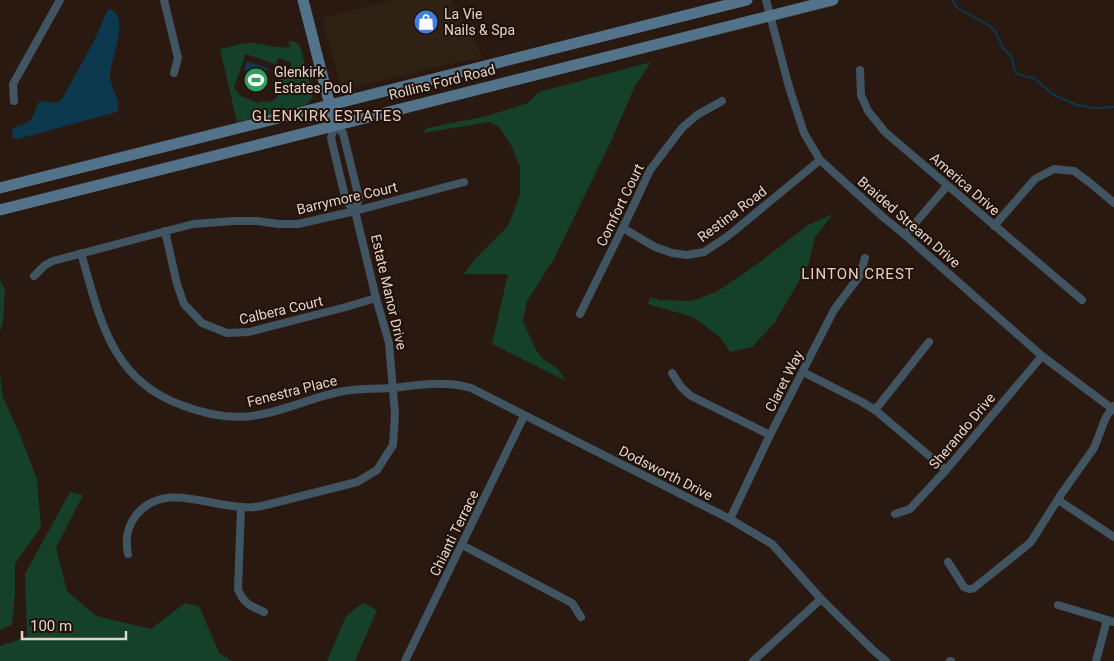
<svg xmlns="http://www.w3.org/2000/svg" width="1114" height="661" font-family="Roboto,sans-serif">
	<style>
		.commercial { fill: #2f2215 }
		.green { fill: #154029; fill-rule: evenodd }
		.water { fill: #0c384e }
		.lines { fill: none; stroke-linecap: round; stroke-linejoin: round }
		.stream { stroke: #0c384e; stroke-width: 2 }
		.street { stroke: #405462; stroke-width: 8 }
		.secondary { stroke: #52738a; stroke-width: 11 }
		.labels { text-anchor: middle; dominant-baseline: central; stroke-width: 4; stroke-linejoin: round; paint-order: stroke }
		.poi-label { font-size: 14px; fill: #e0d5ce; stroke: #201007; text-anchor: start }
		.street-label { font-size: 14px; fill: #e0d5ce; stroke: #201007 }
		.neighbourhood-label { font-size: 15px; letter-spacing: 1px; fill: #e7cfc2; stroke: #201007 }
	</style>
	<rect width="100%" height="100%" fill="#2a1910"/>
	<path class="commercial" d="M392,0H451L483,58L453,63L347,89L343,88L340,83L322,18Z"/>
	<g class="green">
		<path d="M288,41L295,42L300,46L312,92C313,99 311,102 305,105L237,122L220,49C230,47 243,42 253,43C266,44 276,49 290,47ZM246,54L275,64L279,58L290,62L291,64L290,70L287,69L285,72L287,73L285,79H281L279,84L276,83C277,86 278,88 278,91C279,101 269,103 262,101L259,103L240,96L234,87Z"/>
		<path d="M651,62L634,88L612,139L554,259L527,301L523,321L536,350L543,359L557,368L566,381L492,344L508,274H464L476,258L508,226L520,195V167L511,145L499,127L490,122L423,133L427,128L487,116L528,103L539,92Z"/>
		<path d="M833,214L815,237L808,266L775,322L752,347L730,352L721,338L693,317L648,304L650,297L660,300L692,301L718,291L760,262L808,225Z"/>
		<path d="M0,280L5,289L3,321L0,331Z"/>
		<path d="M0,375L3,397L21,437L37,479L41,527L15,564V596L12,625L0,630Z"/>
		<path d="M70,492L83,495L56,548L67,591L96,616L151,629L185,603L199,606L219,653L232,661H0V646L27,637L25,574Z"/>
		<path d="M363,603L377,610L355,661H327L346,616Z"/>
	</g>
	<g class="water">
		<path d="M108,9C132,13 111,59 110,74C109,87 122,99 117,112L18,139L13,138L12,129C17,125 22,126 27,123C34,119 35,109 39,102C48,100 55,107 62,99L94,41Z"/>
		<path d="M247,61L269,69L268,71L266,70L258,92L246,88L251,73L244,70Z"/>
	</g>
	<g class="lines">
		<path class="stream" d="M953,0L954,3L956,7L990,26L995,31L1003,48L1012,57L1014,69L1016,73L1020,75L1034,78L1054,95L1077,105L1094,108L1114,107"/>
		<g class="street">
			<path d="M164,0L178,58L174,73"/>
			<path d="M766,0L789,87L804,133L820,160L883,217L905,235L1042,356L1114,410"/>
			<path d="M860,70L861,95L868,111L885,132L1082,300"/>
			<path d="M14,101L13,84L60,0"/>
			<path d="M994,226L1035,179L1054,169L1074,171L1089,182L1114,203"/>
			<path d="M623,228L655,247L672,253L687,255L704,252L728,236L820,160"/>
			<path d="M165,231L177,284L184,304L202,323L227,333L249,332L346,307L376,298"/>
			<path d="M905,235L947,186"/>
			<path d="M81,253C100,319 111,381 184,406C206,414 227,419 251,416C281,413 309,398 339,392C356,388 375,389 392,388C420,385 443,380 471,388L730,519L772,544L821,599L874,651L886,661"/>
			<path d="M34,276L45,265L53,261L193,224L234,221H257L279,224H298L355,211L464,182"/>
			<path d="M580,314L631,211L650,170L682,128L697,115L722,101"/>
			<path d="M803,372L862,402L875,410L946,470"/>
			<path d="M672,373L681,387L691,396L770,435"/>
			<path d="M875,410L929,342"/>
			<path d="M1058,500L1114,537"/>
			<path d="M241,508L238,589C243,603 250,606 264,612"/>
			<path d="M895,514L910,509L946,470L1042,356"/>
			<path d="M730,519L770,435L834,310L860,275L865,258"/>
			<path d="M462,545L572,603L581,617"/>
			<path d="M128,554C125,540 127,526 137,514C165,482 207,506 243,507C249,508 256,507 262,506L357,482L377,470L393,445L395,414L389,343L376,298L355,211L346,201L331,138L335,125L343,133L359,198L355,211"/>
			<path d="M948,562L964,587C968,589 970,590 974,588L1030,543L1034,537L1062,493L1094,448L1106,417L1114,406"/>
			<path d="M1058,605L1114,622"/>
			<path d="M405,661L524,416"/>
			<path d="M753,661L821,599"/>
			<path d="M950,661H951"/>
			<path d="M1096,661L1107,620"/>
		</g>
		<g class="secondary">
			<path d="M303,0L335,125"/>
			<path d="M0,188L747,0"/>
			<path d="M0,210L833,0"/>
		</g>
	</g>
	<defs>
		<symbol id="shop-disc" viewBox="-11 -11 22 22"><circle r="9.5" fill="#3f7fe0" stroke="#201007"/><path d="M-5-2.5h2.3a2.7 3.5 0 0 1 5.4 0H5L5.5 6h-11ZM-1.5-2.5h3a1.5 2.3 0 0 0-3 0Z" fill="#fff"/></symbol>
		<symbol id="stadium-disc" viewBox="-11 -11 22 22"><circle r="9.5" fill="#2e9e5b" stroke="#201007"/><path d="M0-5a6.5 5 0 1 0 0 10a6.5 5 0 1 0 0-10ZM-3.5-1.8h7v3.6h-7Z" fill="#fff"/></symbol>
	</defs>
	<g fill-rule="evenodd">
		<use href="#shop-disc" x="412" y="8" width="28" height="28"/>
		<use href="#stadium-disc" x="242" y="66" width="28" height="28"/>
	</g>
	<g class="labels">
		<g class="poi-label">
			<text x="444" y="14">La Vie<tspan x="444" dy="16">Nails &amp; Spa</tspan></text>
			<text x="274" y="72">Glenkirk<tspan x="274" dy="16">Estates Pool</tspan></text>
		</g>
		<g class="street-label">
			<text transform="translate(442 82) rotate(-14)">Rollins Ford Road</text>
			<text transform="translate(965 184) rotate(41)">America Drive</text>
			<text transform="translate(347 198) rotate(-13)">Barrymore Court</text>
			<text transform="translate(620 205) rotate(-64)">Comfort Court</text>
			<text transform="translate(732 214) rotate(-37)">Restina Road</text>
			<text transform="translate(909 222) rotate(41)">Braided Stream Drive</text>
			<text transform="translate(389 292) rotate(77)">Estate Manor Drive</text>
			<text transform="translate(281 310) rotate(-13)">Calbera Court</text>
			<text transform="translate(784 381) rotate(-63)">Claret Way</text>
			<text transform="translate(292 391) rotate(-14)">Fenestra Place</text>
			<text transform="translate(962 431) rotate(-50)">Sherando Drive</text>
			<text transform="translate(666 473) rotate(27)">Dodsworth Drive</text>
			<text transform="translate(454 533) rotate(-64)">Chianti Terrace</text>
		</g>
		<g class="neighbourhood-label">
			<text x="327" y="116">GLENKIRK ESTATES</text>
			<text x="858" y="274">LINTON CREST</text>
		</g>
	</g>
	<path d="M22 631v8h104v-8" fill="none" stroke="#e0d5ce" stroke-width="2.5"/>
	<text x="30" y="631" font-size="15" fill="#e0d5ce" stroke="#201007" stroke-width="4" paint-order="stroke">100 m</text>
</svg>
